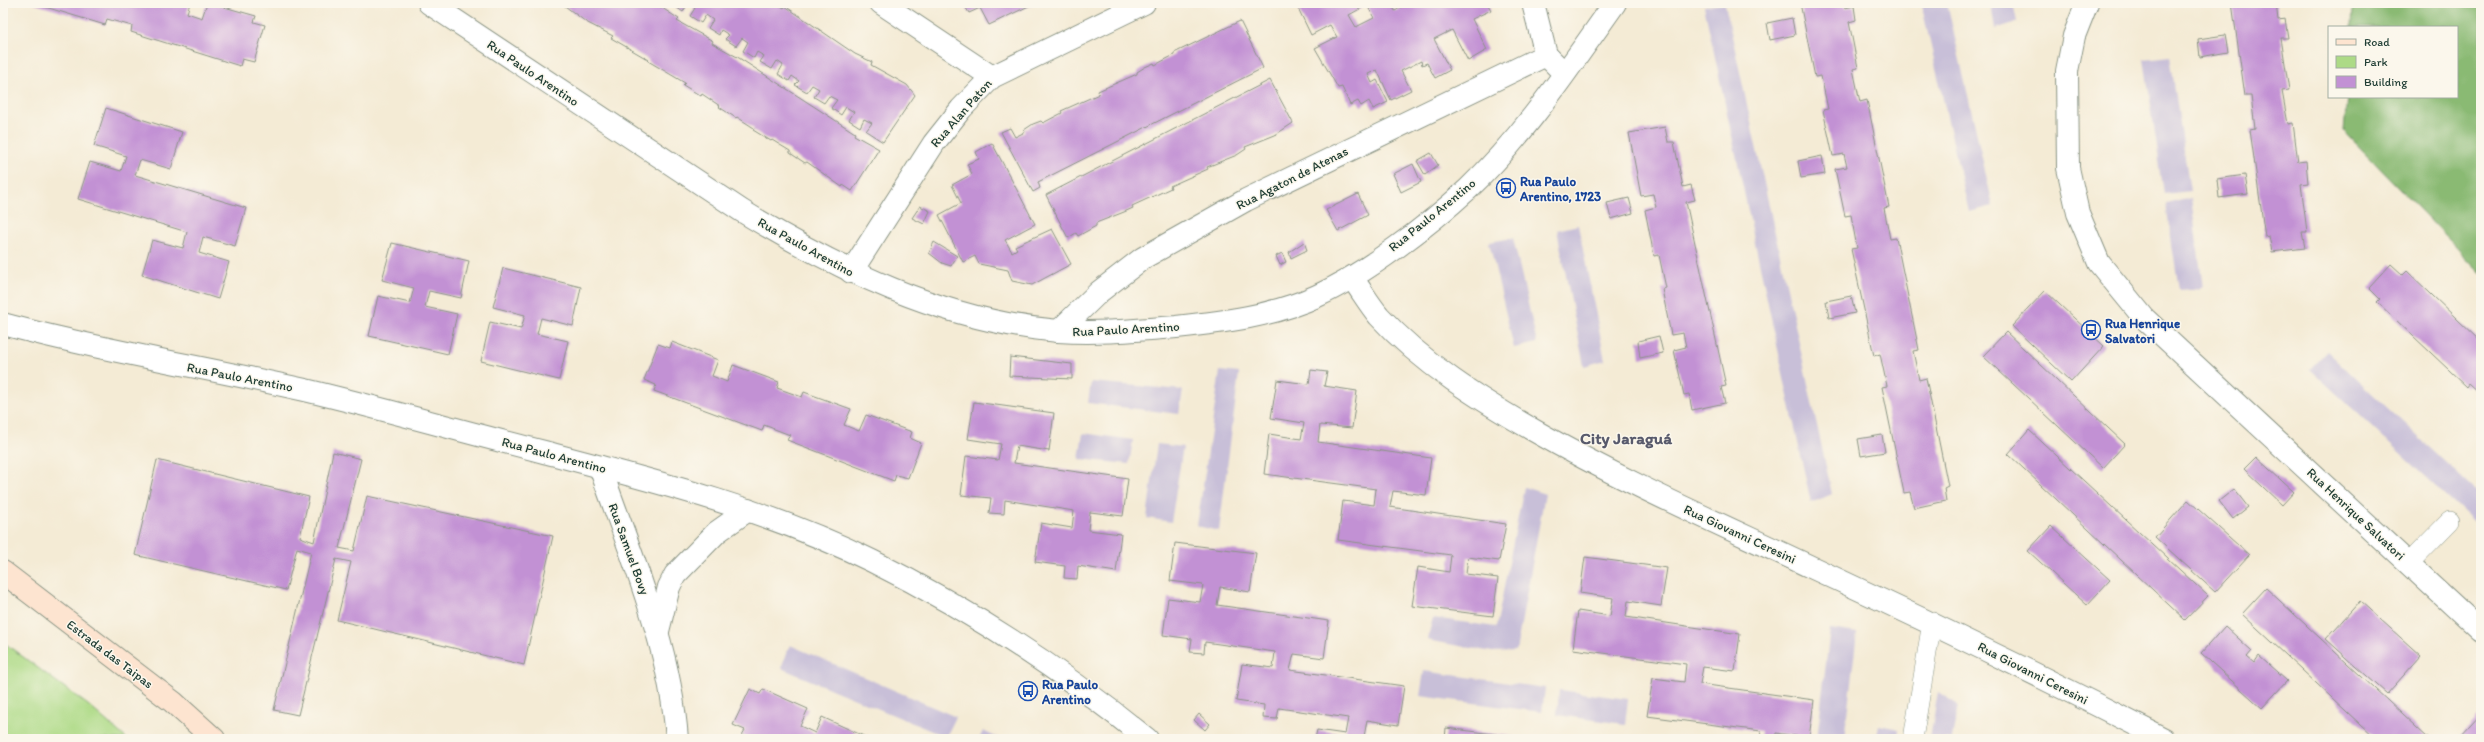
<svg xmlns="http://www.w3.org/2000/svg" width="2484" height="742" font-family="Itim,sans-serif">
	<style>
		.industrial { fill: #c8bfd8 }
		.green { fill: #adda86; stroke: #668c5d }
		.forest { fill: #8aba73; stroke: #547c54 }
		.building { fill: #c291d4; fill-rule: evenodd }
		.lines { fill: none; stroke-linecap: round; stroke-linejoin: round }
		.service-casing { stroke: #8a9484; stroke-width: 20 }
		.minor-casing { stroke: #8a9484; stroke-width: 24 }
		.secondary-casing { stroke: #8a9484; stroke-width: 24 }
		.service { stroke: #fff; stroke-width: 19 }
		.minor { stroke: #fff; stroke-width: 22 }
		.secondary { stroke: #fde4d0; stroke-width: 22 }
		.labels { text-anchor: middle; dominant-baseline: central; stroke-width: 3; stroke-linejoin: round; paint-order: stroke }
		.street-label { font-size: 13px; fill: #1f3d34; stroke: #fbf7ec }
		.transit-label { font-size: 13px; font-weight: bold; fill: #164399; stroke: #fbf7ec; text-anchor: start }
		.district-label { font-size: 17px; font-weight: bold; fill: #585a6c; stroke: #fbf7ec }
	</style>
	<rect width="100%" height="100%" fill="#fbf7ec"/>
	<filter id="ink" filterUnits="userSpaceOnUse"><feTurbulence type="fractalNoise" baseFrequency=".025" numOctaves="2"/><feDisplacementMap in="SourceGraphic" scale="8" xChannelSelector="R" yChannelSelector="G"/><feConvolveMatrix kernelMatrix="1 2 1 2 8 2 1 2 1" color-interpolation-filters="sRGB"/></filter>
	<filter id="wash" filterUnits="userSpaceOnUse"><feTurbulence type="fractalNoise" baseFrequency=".012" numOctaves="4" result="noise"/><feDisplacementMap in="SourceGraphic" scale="16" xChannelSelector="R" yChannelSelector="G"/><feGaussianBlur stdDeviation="0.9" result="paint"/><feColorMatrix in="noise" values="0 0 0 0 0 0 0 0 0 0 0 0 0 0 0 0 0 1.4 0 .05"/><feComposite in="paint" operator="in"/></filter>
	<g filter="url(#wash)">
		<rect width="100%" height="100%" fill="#f4ebd5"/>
		<g class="industrial">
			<path d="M1921,3H1947L1993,206L1969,212Z"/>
			<path d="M1991,3H2013L2017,22L1995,29Z"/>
			<path d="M1725,4L1832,494L1811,503L1704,6Z"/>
			<path d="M2170,56L2190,191L2164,194L2144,59Z"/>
			<path d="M2191,198L2203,288L2179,290L2166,204Z"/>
			<path d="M1578,225L1605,360L1584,366L1557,230Z"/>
			<path d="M1513,238L1537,343L1514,348L1489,242Z"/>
			<path d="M2327,351L2481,496V528L2310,369Z"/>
			<path d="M1220,371L1239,373L1219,531L1197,526Z"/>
			<path d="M1091,382L1183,390L1179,414L1088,403Z"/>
			<path d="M1083,433L1133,440L1129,464L1079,459Z"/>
			<path d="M1157,444L1183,447L1171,522L1147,518Z"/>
			<path d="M1524,487L1545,494L1516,651L1492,652L1427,640L1433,618L1496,627L1495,633Z"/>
			<path d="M1830,629L1857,633L1844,739H1817Z"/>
			<path d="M790,645L956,717L946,737L781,668Z"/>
			<path d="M1424,671L1545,688L1542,712L1420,696Z"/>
			<path d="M1559,690L1628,699L1625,724L1557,715Z"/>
			<path d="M1938,692L1958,705L1952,739H1930Z"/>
			<path d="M1879,725L1899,729L1898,739H1876Z"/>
			<path d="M983,731L1000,739H979Z"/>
		</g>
		<path class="green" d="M3,642L88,705L127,739H3Z"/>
		<path class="forest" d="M2353,3H2481V273L2344,131L2347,97H2457V27H2352Z"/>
		<g id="blocks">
			<g class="building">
				<path d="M32,3H190L187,13L202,18L207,3H210L256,16L254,22L265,25L254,62L242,59L240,66L131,32L132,26L107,19L105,25Z"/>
				<path d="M561,3L656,4L679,19L677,21L713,41L712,43L739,58L855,133L854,135L879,149L852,191L843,185L842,187L807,162L805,163L790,153V151L772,140L771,141L753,130L754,128L737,117L736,118L719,107L720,106L702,94L701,96L683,85L685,83L648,61L649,60L611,38L613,36L586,22Z"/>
				<path d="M674,3H776L784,8L785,6L855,54L872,62L871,65L907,85L915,95L883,142L866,131L872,123L864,119L860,127L849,120L854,112L846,107L841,115L831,108L837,100L829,96L824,103L814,97L819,89L812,85L807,92L795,85L799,81L792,76L789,81L778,74L783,65L777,61L772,69L760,62L764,56L757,52L754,58L743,51L748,42L742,38L736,46L725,39L729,35L721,30L719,35L708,28L713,20L706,15L701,23L690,16L695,8L688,3L683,12L673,5Z"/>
				<path d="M963,3H1035L989,25L980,8L969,13Z"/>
				<path d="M1303,3H1391L1395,11L1408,3H1487L1491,10L1472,19L1487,50L1468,61L1452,30L1434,39L1450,70L1435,78L1427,63L1422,65L1421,61L1401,71L1411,90L1391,100L1377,70L1368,74L1372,83L1377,80L1388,102L1373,109L1369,101L1361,106L1358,101L1350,105L1342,87L1338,88L1315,48L1337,37L1330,25L1311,35L1297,6ZM1367,5L1374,18L1356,27L1349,15Z"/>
				<path d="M1800,3H1844L1845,8L1854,6L1856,20L1849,22L1858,68L1853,69L1860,102L1867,100L1889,207L1884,208L1890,239L1896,238L1919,350L1913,351L1919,380L1926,378L1948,486L1944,488L1946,501L1914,508L1910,492L1904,493L1882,387L1887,386L1880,354L1874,356L1851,249L1857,248L1851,215L1845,216L1835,169L1847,167L1844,154L1833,156L1823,110L1828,109L1821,76L1815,77Z"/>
				<path d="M2232,3H2276L2278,20L2285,19L2288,38H2281L2289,90L2282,91L2288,124L2293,123L2298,162L2306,161L2308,183L2301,184L2307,232H2302L2305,248L2272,252L2269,236L2265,237L2250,130L2255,129L2251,96H2245Z"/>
				<path d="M1792,18L1795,35L1770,40L1767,23Z"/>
				<path d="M1240,21L1263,68L1038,182L1040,188L1033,192L1001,132L1010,128L1015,137L1025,132L1024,130L1033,124L1041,121L1043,123L1062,113L1061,111L1099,94L1098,91L1137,74V72L1145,67L1154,63L1155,65L1174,55V53Z"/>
				<path d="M2225,35L2228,52L2200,57L2198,39Z"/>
				<path d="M1270,80L1293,123L1275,135L1245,147L1246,149L1237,155L1207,167L1208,169L1170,186L1171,188L1132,206L1133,208L1124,212L1096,223V226L1078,236L1076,233L1068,238L1046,195Z"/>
				<path d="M106,108L182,132L171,169L140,160L135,175L246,208L235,246L203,237L199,253L229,262L218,299L142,275L152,240L183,248L187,232L78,199L90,162L121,171L126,156L94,146Z"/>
				<path d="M1665,127L1668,142H1674L1683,187L1691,185L1695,200L1686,202L1726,386L1721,387L1725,403L1692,410L1689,394L1684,395L1674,350L1686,347L1683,333L1671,335L1662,289L1666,288L1659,255L1654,256L1645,210L1656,207L1653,194L1641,196L1629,133Z"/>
				<path d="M992,143L1035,224L1005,240L1012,252L1017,249L1015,246L1052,229L1071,264L1032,285L1012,281L1008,270L979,264L975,256L963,262L939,215L961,203L952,185L972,174L967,164L979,159L976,152Z"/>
				<path d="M1431,153L1438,165L1425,175L1417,161Z"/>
				<path d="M1822,156L1825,174L1801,178L1798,161Z"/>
				<path d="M1413,164L1421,182L1401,192L1393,174Z"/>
				<path d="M2245,175L2248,194L2219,198L2217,179Z"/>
				<path d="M1358,194L1368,215L1338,231L1326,210Z"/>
				<path d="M1629,198L1633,213L1611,219L1607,203Z"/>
				<path d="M920,206L930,211L924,224L912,218Z"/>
				<path d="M934,242L957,256L951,266L942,263L929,253Z"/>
				<path d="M1304,242L1307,250L1291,258L1289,252Z"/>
				<path d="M392,243L469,261L461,298L429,291L425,307L457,314L448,354L369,336L378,296L410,303L414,288L382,280Z"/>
				<path d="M1282,253L1286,262L1280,265L1276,256Z"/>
				<path d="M2391,264L2403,275L2407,271L2481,342V395L2469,384L2467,387L2377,302L2380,299L2369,288Z"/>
				<path d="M503,268L581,287L573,326L541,318L537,334L568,341L559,380L481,361L490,322L521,329L525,315L493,307Z"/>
				<path d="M2045,291L2104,346L2071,382L2012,326Z"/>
				<path d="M1851,296L1855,313L1829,318L1826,301Z"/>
				<path d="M2006,332L2125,444L2103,468L1983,356Z"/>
				<path d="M1659,336L1663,353L1640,358L1638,341Z"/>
				<path d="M672,342L718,360L712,376L727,382L733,365L779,382L777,388L802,397L804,392L851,409L844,425L859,431L866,415L912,432L910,438L921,443L908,478L896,475L894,481L787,440L790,435L764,425L762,431L654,391L656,385L644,380L658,344L670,348Z"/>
				<path d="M1010,357L1072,364V379L1009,376Z"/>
				<path d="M1311,370L1327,372L1324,386L1357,391L1352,428L1320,425L1318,442L1431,458L1426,495L1393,491L1390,507L1506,524L1499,561L1468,557L1466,574L1498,578L1493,616L1412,606L1418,567L1449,572L1451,555L1338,540L1343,501L1374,505L1376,489L1264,474L1269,434L1301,439L1304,423L1271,418L1277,380L1309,384Z"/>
				<path d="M974,402L1054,413L1049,451L1017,446L1014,463L1128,479L1123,516L1090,512L1088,530L1121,534L1116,572L1078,566L1077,579L1064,578L1065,566L1035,562L1041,523L1072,528L1074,511L1005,500L1004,514L989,513L991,498L961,495L966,456L998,460L1001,444L968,439Z"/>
				<path d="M2029,430L2208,596L2185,620L2008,454Z"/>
				<path d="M1882,435L1885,452L1861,456L1858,439Z"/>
				<path d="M333,452L361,459L339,548L354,551L367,496L553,536L524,665L337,620L351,562L336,559L298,715L274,710L311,552L297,548L286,590L135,555L157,460L309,497L300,537L314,542Z"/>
				<path d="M2256,457L2294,492L2282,505L2244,469Z"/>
				<path d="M2234,489L2248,507L2233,519L2219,501Z"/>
				<path d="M2188,500L2249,555L2215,592L2155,537Z"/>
				<path d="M2051,526L2110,580L2087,605L2028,551Z"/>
				<path d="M1175,543L1256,553L1250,592L1220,587L1217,605L1329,621L1324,658L1294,654L1290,670L1404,686L1398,725L1367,720L1364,737L1372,739H1315L1317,730L1345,734L1348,718L1279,708L1277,719L1263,718L1264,705L1236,701L1242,664L1273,668L1275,652L1205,642L1204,653L1190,652L1192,639L1163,635L1168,598L1200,602L1203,585L1170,581Z"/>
				<path d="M1585,557L1667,568L1661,606L1628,601L1626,617L1740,634L1735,671L1703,667L1700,684L1814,700L1809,738L1776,733L1775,739H1760L1761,731L1647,716L1653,678L1684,682L1686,664L1573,649L1578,611L1610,616L1613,598L1580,593Z"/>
				<path d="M2266,588L2429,739H2376L2242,614Z"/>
				<path d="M2360,601L2421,656L2387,694L2326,639Z"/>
				<path d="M2225,626L2252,651L2247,657L2254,663L2259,656L2287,681L2262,708L2201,653Z"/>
				<path d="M750,689L760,694L763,689L808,709L800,726L815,733L822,717L868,738L750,739L742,735L745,730L733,725Z"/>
				<path d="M1199,714L1210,724L1205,730L1194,720Z"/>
				<path d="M2481,714V739H2458Z"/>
				<path d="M1446,728L1525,738V739H1445Z"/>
			</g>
		</g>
	</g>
	<g filter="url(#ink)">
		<use href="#blocks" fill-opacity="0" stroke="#8a9484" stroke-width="1"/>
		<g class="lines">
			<defs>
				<g id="service">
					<path d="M2409,563L2450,521"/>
					<path d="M1913,739L1932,622"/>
				</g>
				<g id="minor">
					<path d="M429,3L742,211C839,270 943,321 1058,331C1097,334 1137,330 1176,327C1224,322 1273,316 1317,296C1365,274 1429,225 1468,189C1525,135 1570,66 1615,3"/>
					<path d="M881,3L992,77"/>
					<path d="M1533,3L1546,55"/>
					<path d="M2087,3L2074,36L2067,71L2068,168L2078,213L2099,263L2144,318L2481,631"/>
					<path d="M851,272L934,143L961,109L992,77L1144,3"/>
					<path d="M1352,278C1361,290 1369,304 1379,316C1423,364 1479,399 1535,431C1624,482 1718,523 1811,567C1930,622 2047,679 2164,739"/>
					<path d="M3,324C103,351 204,367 305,390C385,409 464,432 544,452C655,481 769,510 872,561C969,609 1063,671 1147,739"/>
					<path d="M1059,331L1099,292L1143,258L1246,200L1546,55L1564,73"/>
					<path d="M600,467C631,556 670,644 677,739"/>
					<path d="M658,631L669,587L675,575L717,532L748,510"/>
				</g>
				<path id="secondary" d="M3,572L173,702L214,739"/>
			</defs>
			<use href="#service" class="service-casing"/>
			<use href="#minor" class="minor-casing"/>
			<use href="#secondary" class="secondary-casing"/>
			<use href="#service" class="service"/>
			<use href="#minor" class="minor"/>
			<use href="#secondary" class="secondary"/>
		</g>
	</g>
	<defs>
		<symbol id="bus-ring" viewBox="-11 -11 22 22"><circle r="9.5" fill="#fbf7ec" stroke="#1a4fb4" stroke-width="1.5"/><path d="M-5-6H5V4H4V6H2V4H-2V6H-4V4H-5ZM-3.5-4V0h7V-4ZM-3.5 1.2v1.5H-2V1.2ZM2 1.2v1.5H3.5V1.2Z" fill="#1a4fb4"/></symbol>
	</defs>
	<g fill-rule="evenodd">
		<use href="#bus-ring" x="1495" y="177" width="22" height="22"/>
		<use href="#bus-ring" x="2080" y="319" width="22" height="22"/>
		<use href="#bus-ring" x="1017" y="680" width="22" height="22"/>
	</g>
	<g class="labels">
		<g class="street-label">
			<text transform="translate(533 73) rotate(34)">Rua Paulo Arentino</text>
			<text transform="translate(961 113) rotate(-49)">Rua Alan Paton</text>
			<text transform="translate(1292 178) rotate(-27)">Rua Agaton de Atenas</text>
			<text transform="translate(1432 215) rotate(-39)">Rua Paulo Arentino</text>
			<text transform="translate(806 247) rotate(29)">Rua Paulo Arentino</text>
			<text transform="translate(1126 329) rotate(-3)">Rua Paulo Arentino</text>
			<text transform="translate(240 377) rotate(11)">Rua Paulo Arentino</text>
			<text transform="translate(554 455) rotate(15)">Rua Paulo Arentino</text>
			<text transform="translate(2356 514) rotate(43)">Rua Henrique Salvatori</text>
			<text transform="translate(1740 534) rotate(25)">Rua Giovanni Ceresini</text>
			<text transform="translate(629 549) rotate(70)">Rua Samuel Bovy</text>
			<text transform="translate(110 654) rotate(37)">Estrada das Taipas</text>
			<text transform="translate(2033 673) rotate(27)">Rua Giovanni Ceresini</text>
		</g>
		<g class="transit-label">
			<text x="1520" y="181">Rua Paulo<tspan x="1520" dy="15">Arentino, 1723</tspan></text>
			<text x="2105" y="323">Rua Henrique<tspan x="2105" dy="15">Salvatori</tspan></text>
			<text x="1042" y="684">Rua Paulo<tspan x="1042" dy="15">Arentino</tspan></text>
		</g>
		<g class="district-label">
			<text x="1626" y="438">City Jaraguá</text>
		</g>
	</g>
	<rect width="2484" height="742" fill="none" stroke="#fbf7ec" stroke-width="16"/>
	<rect x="2328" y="26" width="130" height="72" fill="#fbf7ec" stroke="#a3ada2"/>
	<rect x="2336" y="39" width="20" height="6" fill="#fde4d0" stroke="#a3ada2"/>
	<text x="2364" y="46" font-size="12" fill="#1f3d34">Road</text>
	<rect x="2336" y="56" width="20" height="12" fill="#adda86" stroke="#a3ada2"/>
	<text x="2364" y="66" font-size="12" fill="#1f3d34">Park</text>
	<rect x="2336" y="76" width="20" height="12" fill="#c291d4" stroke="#a3ada2"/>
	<text x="2364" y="86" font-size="12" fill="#1f3d34">Building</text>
</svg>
